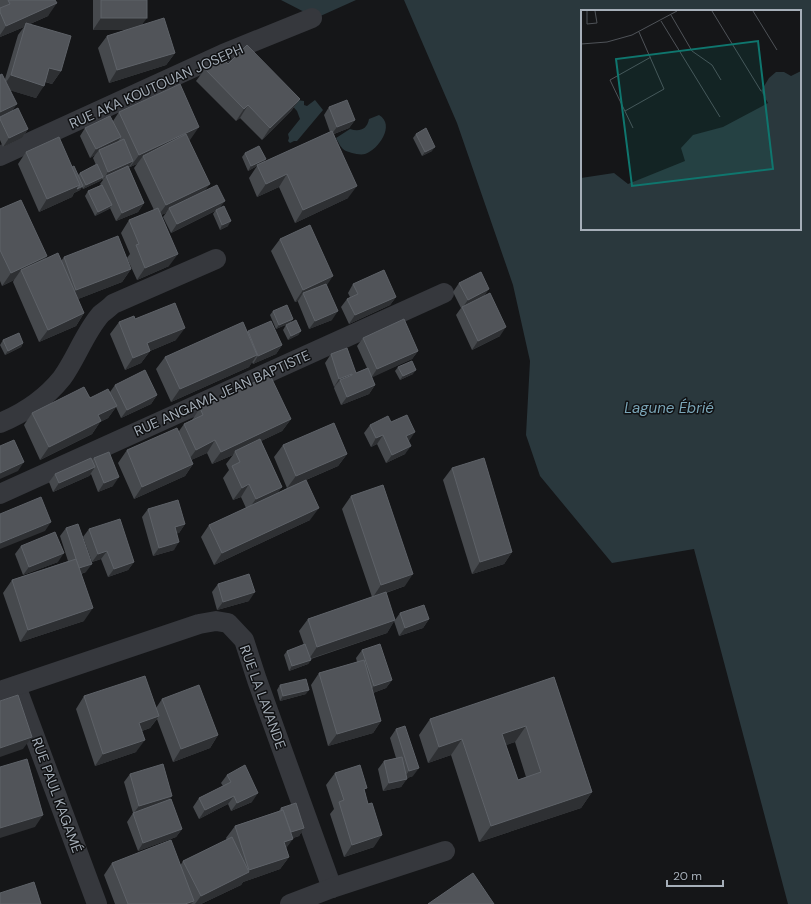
<svg xmlns="http://www.w3.org/2000/svg" width="811" height="904" font-family="'DM Sans',sans-serif">
	<style>
		.water { fill: #2a383d; fill-rule: evenodd }
		.lines { fill: none; stroke-linecap: round; stroke-linejoin: round }
		.street { stroke: #36383d; stroke-width: 20 }
		.wall { fill: #46494d; fill-rule: evenodd }
		.shaded-wall { fill: #2e3033 }
		.building { fill: #515459; stroke: #5e6268; fill-rule: evenodd }
		.labels { text-anchor: middle; dominant-baseline: central; stroke-width: 3; stroke-linejoin: round; paint-order: stroke }
		.street-label { font-size: 14px; fill: #a6afb9; stroke: #101113 }
		.water-label { font-size: 15px; font-style: italic; fill: #7aa5b7; stroke: #101113 }
		.inset-road { fill: none; stroke: #4f5358; stroke-width: 1 }
		.view { fill: #0f766e; fill-opacity: 0.15; stroke: #0f766e; stroke-width: 2 }
		.inset-edge { fill: none; stroke: #a6afb9; stroke-width: 2 }
	</style>
	<rect width="100%" height="100%" fill="#151618"/>
	<g class="water">
		<path d="M281,0H356L316,18Z"/>
		<path d="M404,0H811V904H788L694,549L612,563L540,476L526,435L530,361L513,285L457,123ZM582,11H800V229H582Z"/>
		<path d="M297,100L304,101V105L307,106L315,100L323,110L297,141H294L290,143L288,141L289,138L288,134L300,119L297,111L288,101Z"/>
		<path d="M379,115C396,125 378,150 365,154C361,155 356,154 352,153C350,152 348,152 346,151C341,149 339,143 336,138L350,129C359,132 367,130 369,119Z"/>
	</g>
	<g class="lines">
		<g class="street">
			<path d="M0,156L223,54L312,18"/>
			<path d="M0,423C24,413 46,398 62,378C76,359 85,332 101,314C105,311 109,308 113,304L216,259"/>
			<path d="M0,494L444,293"/>
			<path d="M16,686L97,904"/>
			<path d="M0,691L199,624L216,621L228,623L244,640L257,680L332,888"/>
			<path d="M290,904L332,888L445,851"/>
		</g>
	</g>
	<g class="wall">
		<path d="M0,0H55L48,16L30,24L61,71L52,84L45,82L36,98L10,90L13,111L28,129L22,138L3,147L0,140V119L5,79L18,35L24,27L0,37Z"/>
		<path d="M93,0H147L142,25L175,53L166,65L109,83L98,48L107,36L126,30H93Z"/>
		<path d="M228,64L300,99L291,111L262,140L240,118L236,121L196,81L205,69Z"/>
		<path d="M329,107L355,120L349,128L334,134L348,198L295,223L279,187L257,197L249,178L257,166L248,171L242,157L245,153L266,159L263,163L330,132L324,115Z"/>
		<path d="M119,112L190,140H189L205,191L220,208L228,226L220,230L213,214L215,211L171,233L163,217L166,213L161,215L169,266L137,280L127,258L130,254L121,233L129,220L154,210L134,168L137,164L130,167V166L129,168L144,203L138,212L116,221L110,208L109,209L95,216L85,196L88,191L101,185L100,184L103,180L102,179L100,181L83,189L82,187L80,190L74,193L72,197L39,212L18,164L26,152L72,167L78,175L80,173L96,165L93,158L95,155L90,158L80,136L85,128L113,121Z"/>
		<path d="M416,134L432,151L422,156L413,138Z"/>
		<path d="M0,209L45,259L61,261L64,257L131,269L122,282L78,299L84,313L76,326L39,342L13,282L14,280L2,286L0,281Z"/>
		<path d="M280,239L327,286L332,320L309,329L298,302V301L295,302L271,251Z"/>
		<path d="M459,283L484,296L500,336L472,350L456,315L461,308L453,292Z"/>
		<path d="M353,284L396,297L390,305L349,324L341,307L347,299L350,297L348,293Z"/>
		<path d="M273,311L293,319L290,323L276,329L270,315Z"/>
		<path d="M135,319L176,340L150,351L141,363L125,370L110,334L119,322Z"/>
		<path d="M286,325L301,331L298,335L288,340L283,330Z"/>
		<path d="M248,331L282,345L276,354L253,364L252,362L249,367L171,402L156,369L165,357Z"/>
		<path d="M363,338L418,351L412,359L371,377L375,385L369,394L341,405L334,388L335,386L334,387L325,363L331,354L356,373L367,368L357,346Z"/>
		<path d="M3,340L23,343L21,347L5,355L0,345Z"/>
		<path d="M398,367L413,374L400,380L395,371Z"/>
		<path d="M115,385L157,395L151,404L121,418L116,407L108,418L100,422L92,434L40,460L24,425L32,413L110,392Z"/>
		<path d="M200,408L291,419L282,431L261,441L282,487L277,493L287,488L274,457L283,445L347,454L338,466L306,480L310,520L214,565L201,537L209,525L246,508L241,497L233,500L223,478L229,470L226,464L233,455L212,464L207,453L191,460L193,464L185,476L134,499L118,463L127,450L179,431L184,424L192,420Z"/>
		<path d="M391,422L409,441L405,454L386,463L377,444L371,447L364,433L370,425Z"/>
		<path d="M94,458L113,486L98,492L91,474L89,476L53,492L49,482L55,474L92,460Z"/>
		<path d="M452,468L512,552L504,564L472,574L443,480Z"/>
		<path d="M351,496L405,586L386,593L395,620L400,613L429,619L423,628L399,636L394,621L387,633L311,659V660L308,664L289,671L284,655L287,651L304,645L299,631L308,619L372,597L342,509Z"/>
		<path d="M148,509L185,524L179,533H177L174,550L153,556L142,517Z"/>
		<path d="M66,528L86,572L81,574L84,621L20,642L3,593L12,580L68,561L60,536Z"/>
		<path d="M89,529L134,562L128,570L108,577L101,559L92,562L83,537Z"/>
		<path d="M21,546L58,562L23,575L15,554Z"/>
		<path d="M218,584L249,601L217,610L212,592Z"/>
		<path d="M362,650L392,680L386,688L373,693L381,721L373,733L328,746L311,685L319,673L357,662L356,658Z"/>
		<path d="M554,677L592,792L581,808L479,842L451,755L428,763L419,735L430,719ZM515,742L526,777L518,780L506,745Z"/>
		<path d="M280,685L306,694L280,701L277,690Z"/>
		<path d="M84,696L156,708L162,699L218,735L210,748L173,762L157,719L150,728L142,731L136,752L95,766L76,709Z"/>
		<path d="M396,729L413,776L407,778L401,787L383,791L378,769L384,761L396,758L390,738Z"/>
		<path d="M335,773L365,792L374,847L344,857L330,814L334,809L326,785Z"/>
		<path d="M130,774L170,799L182,829L176,837L138,851L127,822L133,813L124,782Z"/>
		<path d="M227,775L252,802L231,811L228,804L199,819L193,807L199,798L223,786L221,783Z"/>
		<path d="M281,808L304,828L299,836L293,838L286,848L289,857L280,869L243,882L241,885L201,904H115L104,875L112,863L180,866L183,861L227,840L226,838L235,826L279,811Z"/>
	</g>
	<g class="shaded-wall">
		<path d="M57,3L48,16L25,26L26,23L24,27L0,37V35L6,26Z"/>
		<path d="M101,18H147L138,30H93Z"/>
		<path d="M175,53L166,65L109,83L117,70Z"/>
		<path d="M49,68L61,71L52,84L41,80Z"/>
		<path d="M11,75L44,86L36,98L2,88Z"/>
		<path d="M300,99L291,111L262,140L270,128Z"/>
		<path d="M17,104L11,113L0,118V112Z"/>
		<path d="M248,105L240,118L236,121L244,109Z"/>
		<path d="M355,120L349,128L331,135L337,127Z"/>
		<path d="M199,127L190,140L145,160L143,156L137,164L130,167L139,155Z"/>
		<path d="M28,129L22,138L3,147L9,138Z"/>
		<path d="M121,137L115,146L99,150L95,155L90,158L96,149Z"/>
		<path d="M435,147L432,151L422,156L425,152Z"/>
		<path d="M266,159L263,163L248,171L251,166Z"/>
		<path d="M133,161L127,170L106,176L102,181L108,172Z"/>
		<path d="M287,174L279,187L257,197L266,184Z"/>
		<path d="M103,177L100,181L83,189L86,185Z"/>
		<path d="M210,184L201,196L169,208L166,213L157,217L166,205Z"/>
		<path d="M80,185L83,186L80,190L74,193L72,197L39,212L47,199Z"/>
		<path d="M357,186L348,198L295,223L303,210Z"/>
		<path d="M225,201L219,209L216,210L215,211L171,233L177,224Z"/>
		<path d="M144,203L138,212L116,221L122,213Z"/>
		<path d="M112,205L109,209L95,216L98,212Z"/>
		<path d="M231,221L228,226L220,230L222,225Z"/>
		<path d="M178,254L169,266L137,280L145,268Z"/>
		<path d="M47,256L38,269L21,270L14,280L2,286L11,273Z"/>
		<path d="M131,269L122,282L68,303L76,290Z"/>
		<path d="M333,276L325,288L303,293L298,301L295,302L303,290Z"/>
		<path d="M489,289L483,298L462,308L468,300Z"/>
		<path d="M396,297L390,305L349,324L355,315Z"/>
		<path d="M338,311L332,320L309,329L315,321Z"/>
		<path d="M84,313L76,326L39,342L48,330Z"/>
		<path d="M293,319L290,323L276,329L279,325Z"/>
		<path d="M506,327L500,336L472,350L478,341Z"/>
		<path d="M185,328L176,340L150,351L141,363L125,370L133,358L147,343Z"/>
		<path d="M301,331L298,335L288,340L291,336Z"/>
		<path d="M23,343L21,347L5,355L8,351Z"/>
		<path d="M282,345L276,354L253,364L258,356Z"/>
		<path d="M418,351L412,359L371,378L377,369Z"/>
		<path d="M257,355L249,367L171,402L180,389Z"/>
		<path d="M416,370L413,374L400,380L403,376Z"/>
		<path d="M352,374L346,382L340,380L335,386L334,387L339,379Z"/>
		<path d="M375,385L369,394L341,405L347,397Z"/>
		<path d="M157,395L151,404L121,418L127,410Z"/>
		<path d="M117,406L108,418L100,422L92,434L40,460L49,447L98,415Z"/>
		<path d="M291,419L282,431L236,453L235,451L233,455L212,464L221,452Z"/>
		<path d="M415,432L409,441L400,445L406,436Z"/>
		<path d="M383,435L377,444L371,447L376,438Z"/>
		<path d="M215,440L207,453L187,462L196,450Z"/>
		<path d="M411,446L405,454L386,463L392,455Z"/>
		<path d="M347,454L338,466L287,488L296,476Z"/>
		<path d="M24,462L18,471L0,479V473Z"/>
		<path d="M193,464L185,476L134,499L142,487Z"/>
		<path d="M95,467L89,476L53,492L59,483Z"/>
		<path d="M119,477L113,486L98,492L104,483Z"/>
		<path d="M249,484L241,497L233,500L242,488Z"/>
		<path d="M282,487L273,499L247,511L256,499Z"/>
		<path d="M319,508L310,520L214,565L222,553Z"/>
		<path d="M51,522L45,531L0,549V543Z"/>
		<path d="M185,524L179,533L170,536L175,527Z"/>
		<path d="M179,542L174,550L153,556L159,548Z"/>
		<path d="M107,551L101,559L92,562L98,554Z"/>
		<path d="M512,552L504,564L472,574L480,562Z"/>
		<path d="M64,553L58,562L23,575L29,567Z"/>
		<path d="M134,562L128,570L108,577L114,569Z"/>
		<path d="M92,564L86,572L73,576L79,568Z"/>
		<path d="M413,574L405,586L373,597L381,585Z"/>
		<path d="M255,592L249,601L217,610L223,602Z"/>
		<path d="M93,608L84,621L20,642L28,630Z"/>
		<path d="M429,619L423,628L399,636L405,628Z"/>
		<path d="M395,620L387,633L309,659L317,647Z"/>
		<path d="M311,660L308,664L289,671L292,666Z"/>
		<path d="M392,680L386,688L368,695L374,686Z"/>
		<path d="M309,690L306,694L280,701L283,696Z"/>
		<path d="M159,716L150,728L130,735L139,723Z"/>
		<path d="M381,721L373,733L328,746L337,734Z"/>
		<path d="M526,726L515,742L491,750L502,734Z"/>
		<path d="M218,735L210,748L173,762L181,749Z"/>
		<path d="M32,737L23,749L0,757V748Z"/>
		<path d="M462,739L451,755L428,763L439,747Z"/>
		<path d="M145,740L136,752L95,766L103,754Z"/>
		<path d="M419,768L413,776L405,779H407L401,787L383,791L389,783L403,779L409,771Z"/>
		<path d="M592,792L581,808L479,842L491,826Z"/>
		<path d="M258,793L252,802L231,811L237,803Z"/>
		<path d="M172,796L166,804L133,814L139,806Z"/>
		<path d="M234,796L228,804L199,819L205,810Z"/>
		<path d="M43,815L35,827L0,838V828Z"/>
		<path d="M304,828L299,836L283,841L289,833Z"/>
		<path d="M182,829L176,837L138,851L143,843Z"/>
		<path d="M382,835L374,847L344,857L352,845Z"/>
		<path d="M293,839L284,851V842Z"/>
		<path d="M289,857L280,869L243,882L241,885L201,904H195L201,896L247,873L249,870Z"/>
		<path d="M194,901L191,904H185Z"/>
	</g>
	<g class="building">
		<path d="M8,0H55L57,3L6,26L0,12V8L10,4Z"/>
		<rect x="101" y="0" width="46" height="18"/>
		<path d="M164,18L175,53L117,70L107,36Z"/>
		<path d="M26,23L71,36L61,71L49,68L44,86L11,75Z"/>
		<path d="M247,45L300,99L270,128L248,105L244,109L205,69L219,55L228,64Z"/>
		<path d="M2,74L17,104L0,112V75Z"/>
		<path d="M180,84L199,127L139,155L119,112Z"/>
		<path d="M347,100L355,120L337,127L329,107Z"/>
		<path d="M18,108L28,129L9,138L0,119V117Z"/>
		<path d="M110,116L121,137L96,149L85,128Z"/>
		<path d="M426,128L435,147L425,152L416,134Z"/>
		<path d="M332,131L357,186L303,210L287,174L266,184L257,165Z"/>
		<path d="M186,134L210,184L166,205L143,156Z"/>
		<path d="M59,137L80,185L47,199L26,152Z"/>
		<path d="M124,139L133,161L108,172L99,150Z"/>
		<path d="M259,146L266,159L251,166L245,153Z"/>
		<path d="M97,164L103,177L86,185L80,173Z"/>
		<path d="M74,166L83,186L77,189L80,185L72,167Z"/>
		<path d="M128,166L144,203L122,213L106,176Z"/>
		<path d="M102,185L112,205L98,212L88,191Z"/>
		<path d="M217,185L225,201L177,224L169,208Z"/>
		<path d="M21,200L47,256L11,273L0,250V209Z"/>
		<path d="M224,206L231,221L222,225L216,210Z"/>
		<path d="M158,208L178,254L145,268L136,245L139,244L129,220Z"/>
		<path d="M310,225L333,276L303,290L280,239Z"/>
		<path d="M118,236L131,269L76,290L64,257Z"/>
		<path d="M58,253L84,313L48,330L21,270Z"/>
		<path d="M384,270L396,297L355,315L347,299L358,294L353,284Z"/>
		<path d="M481,272L489,289L468,300L459,283Z"/>
		<path d="M326,284L338,311L315,321L303,293Z"/>
		<path d="M490,293L506,327L478,341L462,307Z"/>
		<path d="M175,303L185,328L147,343L150,351L133,358L119,322L134,316L135,319Z"/>
		<path d="M287,305L293,319L279,325L273,311Z"/>
		<path d="M404,319L418,351L377,369L363,338Z"/>
		<path d="M296,320L301,331L291,336L286,325Z"/>
		<path d="M271,321L282,345L258,356L248,331Z"/>
		<path d="M243,322L257,355L180,389L165,357Z"/>
		<path d="M19,333L23,343L8,351L3,340Z"/>
		<path d="M347,348L356,373L368,368L375,385L347,397L340,380L352,375V374L339,379L331,354Z"/>
		<path d="M412,361L416,370L403,376L398,367Z"/>
		<path d="M145,370L157,395L127,410L115,385Z"/>
		<path d="M270,375L291,419L221,452L215,440L196,450L184,424L203,415L200,408Z"/>
		<path d="M84,387L90,398L108,389L117,406L98,415L101,421L49,447L32,413Z"/>
		<path d="M407,415L415,432L406,436L411,446L392,455L383,435L376,438L370,425L388,416L391,422Z"/>
		<path d="M334,423L347,454L296,476L283,445Z"/>
		<path d="M177,428L193,464L142,487L127,450Z"/>
		<path d="M260,439L282,487L256,499L249,484L242,488L232,466L240,462L235,451Z"/>
		<path d="M14,440L24,462L0,473V446Z"/>
		<path d="M109,452L119,477L104,483L94,458Z"/>
		<path d="M91,458L95,467L59,483L55,474Z"/>
		<path d="M484,458L512,552L480,562L452,468Z"/>
		<path d="M306,480L319,508L222,553L209,525Z"/>
		<path d="M383,485L413,574L381,585L351,496Z"/>
		<path d="M41,497L51,522L0,543V514Z"/>
		<path d="M178,500L185,524L175,527L179,542L159,548L148,509Z"/>
		<path d="M120,519L134,562L114,569L107,551L98,554L89,529Z"/>
		<path d="M78,524L92,564L79,568L66,528Z"/>
		<path d="M55,532L64,553L29,567L21,546Z"/>
		<path d="M76,559L93,608L28,630L12,580Z"/>
		<path d="M249,574L255,592L223,602L218,584Z"/>
		<path d="M386,592L395,620L317,647L308,619Z"/>
		<path d="M424,605L429,619L405,628L400,613Z"/>
		<path d="M305,644L311,660L292,666L287,651Z"/>
		<path d="M380,644L392,680L374,686L362,650Z"/>
		<path d="M364,660L381,721L337,734L319,673Z"/>
		<path d="M145,676L159,716L139,723L145,740L103,754L84,696Z"/>
		<path d="M554,677L592,792L491,826L462,739L439,747L430,719ZM526,726L541,772L518,780L502,734Z"/>
		<path d="M306,679L309,690L283,696L280,685Z"/>
		<path d="M199,685L218,735L181,749L162,699Z"/>
		<path d="M18,695L32,737L0,748V701Z"/>
		<path d="M405,726L419,768L409,771L396,729Z"/>
		<path d="M402,757L407,779L389,783L384,761Z"/>
		<path d="M27,759L43,815L0,828V767Z"/>
		<path d="M163,764L172,796L139,806L130,774Z"/>
		<path d="M245,765L258,793L237,803L234,796L205,810L199,798L231,782L227,775Z"/>
		<path d="M360,765L367,788L364,789L368,804L372,803L382,835L352,845L339,802L344,800L335,773Z"/>
		<path d="M171,799L182,829L143,843L133,813Z"/>
		<path d="M296,803L304,828L291,832L283,810H282L281,808Z"/>
		<path d="M283,810L293,839L284,842L289,857L249,870L235,826Z"/>
		<path d="M232,837L249,872L201,896L183,861Z"/>
		<path d="M171,840L194,901L185,904H128L112,863Z"/>
		<path d="M473,873L494,904H428Z"/>
		<path d="M34,882L41,904H0V893Z"/>
	</g>
	<g class="labels">
		<g class="street-label">
			<text transform="translate(156 86) rotate(-24)">RUE AKA KOUTOUAN JOSEPH</text>
			<text transform="translate(222 393) rotate(-24)">RUE ANGAMA JEAN BAPTISTE</text>
			<text transform="translate(263 697) rotate(70)">RUE LA LAVANDE</text>
			<text transform="translate(57 795) rotate(70)">RUE PAUL KAGAMÉ</text>
		</g>
		<g class="water-label">
			<text x="669" y="408">Lagune Ébrié</text>
		</g>
	</g>
	<g transform="translate(581 10)">
		<rect width="220" height="220" fill="#151618"/>
		<path d="M220,61V219H0V168L33,163L47,174L104,151L100,138L112,125L142,117L187,93L180,81L188,68L195,62H203L210,66Z" fill="#2a383d"/>
		<path class="inset-road" d="M6,1V14L16,13L14,1M131,1L180,81M172,1L196,40M90,5L111,41L131,55L140,70M80,11L139,107M0,34L26,32L51,25L96,1M44,101L83,79L58,22M52,118L29,70L70,47"/>
		<path class="view" d="M177,31L192,159L51,176L35,49Z"/>
		<rect width="220" height="220" class="inset-edge"/>
	</g>
	<path d="M667 880v6h56v-6" fill="none" stroke="#a6afb9" stroke-width="2"/>
	<text x="673" y="880" font-size="12" fill="#a6afb9" stroke="#101113" stroke-width="3" paint-order="stroke">20 m</text>
</svg>
